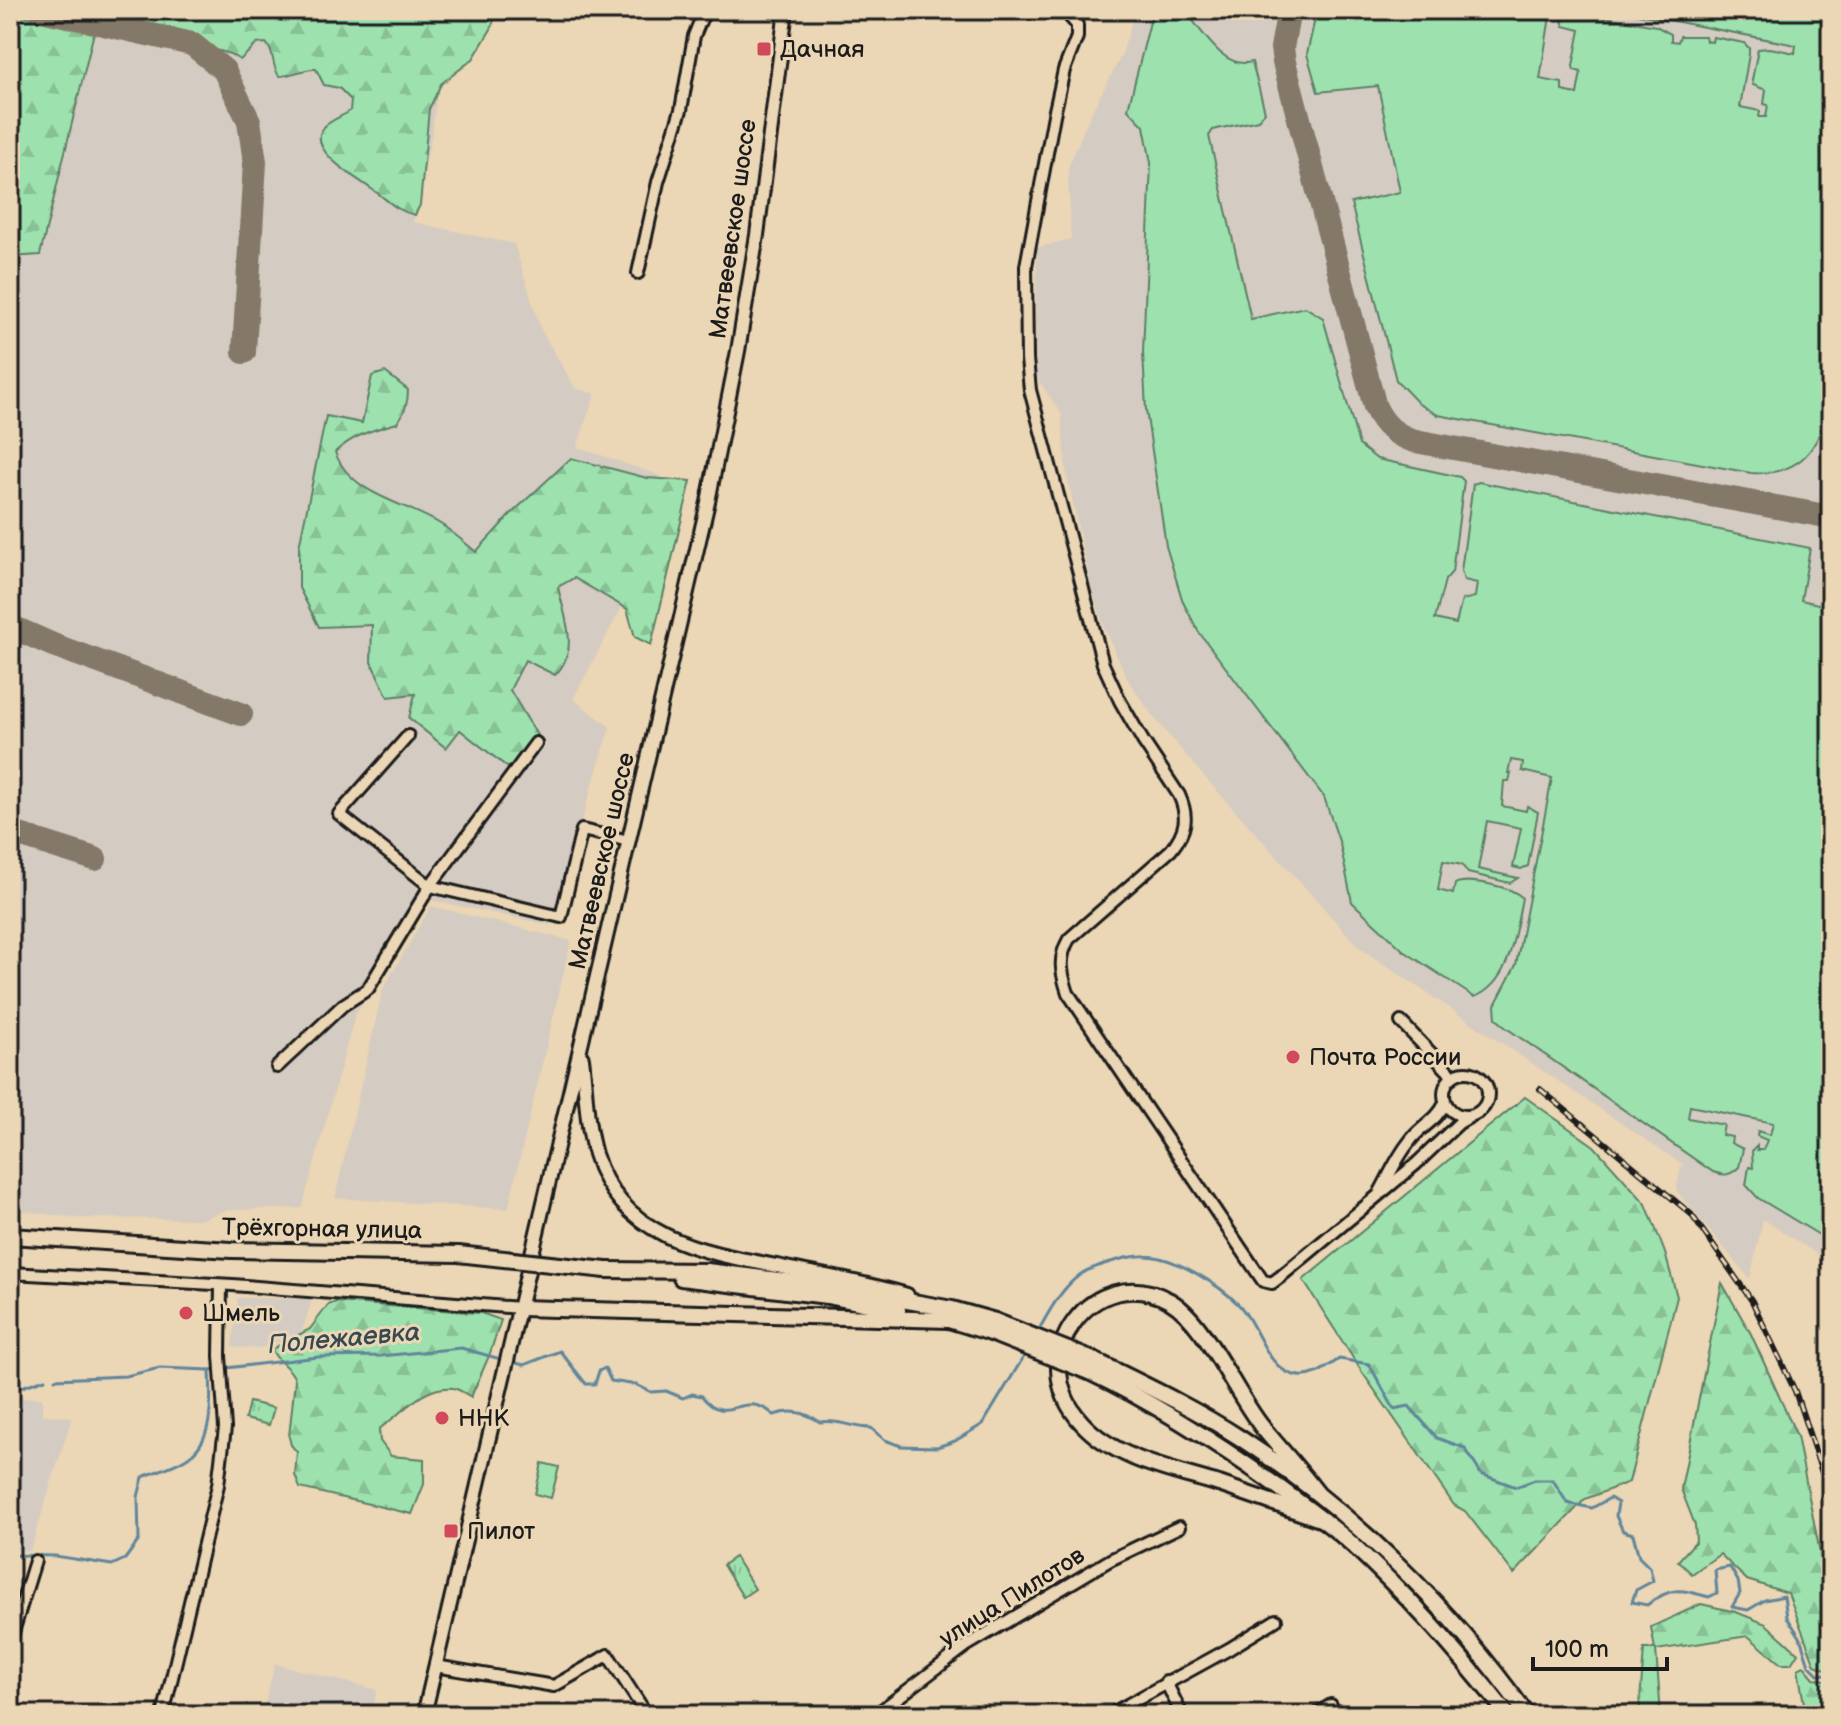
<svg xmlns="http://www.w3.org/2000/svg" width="1841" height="1725" font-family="'Balsamiq Sans',sans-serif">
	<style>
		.built { fill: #d4cbc2 }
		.grass { fill: #9de2ae; stroke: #5c7f65; stroke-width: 2 }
		.forest { fill: url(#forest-firs); stroke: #5c7f65; stroke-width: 2 }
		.park { fill: url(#park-tufts); stroke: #5c7f65; stroke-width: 2 }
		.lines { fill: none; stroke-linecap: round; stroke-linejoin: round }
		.stream { stroke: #60859b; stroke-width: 3 }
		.taxiway { stroke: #847968; stroke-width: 24 }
		.minor-casing { stroke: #1c1c1c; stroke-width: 16 }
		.major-casing { stroke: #1c1c1c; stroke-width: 18 }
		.highway-casing { stroke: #1c1c1c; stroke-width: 20 }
		.minor { stroke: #ebd6b5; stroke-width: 10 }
		.major { stroke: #ebd6b5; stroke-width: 12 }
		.highway { stroke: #ebd6b5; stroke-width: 14 }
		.rail-casing { stroke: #1c1c1c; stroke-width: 6 }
		.rail { stroke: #ebd6b5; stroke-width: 3; stroke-dasharray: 9; stroke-linecap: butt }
		.highway-bridge-casing { stroke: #1c1c1c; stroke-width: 20; stroke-linecap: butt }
		.highway-bridge { stroke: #ebd6b5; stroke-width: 14 }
		.poi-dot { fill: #d1495b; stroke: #ebd6b5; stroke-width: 3 }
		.labels { text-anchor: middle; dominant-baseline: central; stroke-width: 6; stroke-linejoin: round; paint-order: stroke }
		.poi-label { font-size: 24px; fill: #1c1c1c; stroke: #ebd6b5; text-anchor: start }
		.street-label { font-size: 24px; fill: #1c1c1c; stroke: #ebd6b5 }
		.water-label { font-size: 26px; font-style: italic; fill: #384851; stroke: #ebd6b5 }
	</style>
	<defs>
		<pattern id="forest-firs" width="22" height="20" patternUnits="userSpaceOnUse" patternTransform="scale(2)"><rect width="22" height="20" fill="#9de2ae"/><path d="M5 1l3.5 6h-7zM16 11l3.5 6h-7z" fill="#87c195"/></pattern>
		<pattern id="park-tufts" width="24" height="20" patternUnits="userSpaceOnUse" patternTransform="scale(2)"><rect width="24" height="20" fill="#9de2ae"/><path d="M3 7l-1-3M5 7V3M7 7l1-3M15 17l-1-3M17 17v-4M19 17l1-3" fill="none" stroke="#87c195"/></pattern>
	</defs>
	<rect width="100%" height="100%" fill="#ebd6b5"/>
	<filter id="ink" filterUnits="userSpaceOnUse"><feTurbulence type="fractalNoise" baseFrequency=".0125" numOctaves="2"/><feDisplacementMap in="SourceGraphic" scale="16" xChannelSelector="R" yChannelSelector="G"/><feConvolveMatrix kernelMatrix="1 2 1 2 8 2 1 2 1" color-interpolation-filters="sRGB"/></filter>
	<g filter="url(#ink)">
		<g class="built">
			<path d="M10,10H446L432,133L413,222L514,244L541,330L575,388L595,394L577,447L661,476L640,573L573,699L610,727L550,925L431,900L355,1015L302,1208L226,1210L203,1219L75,1218L10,1209Z"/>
			<path d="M1135,10H1831V1263L1763,1219L1750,1279L1676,1190L1682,1164L1360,948L1201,773L1152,715L1128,680L1104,627L1090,582L1067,475L1061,413L1035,375L1037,248L1071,239L1068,168L1091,113L1122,55Z"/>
			<path d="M431,906L571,941L508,1209L335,1198L383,989Z"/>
			<path d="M238,1298L312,1299L301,1334L260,1348L232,1347Z"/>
			<path d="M10,1398H42V1415L72,1417L30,1551L10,1550Z"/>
			<path d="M275,1664L377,1690L371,1715H262Z"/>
		</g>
		<g class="grass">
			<path d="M1153,10H1184C1202,29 1222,70 1252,62L1265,112L1258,120L1213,130L1209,136L1251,319L1305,307L1323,318L1359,445L1377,459L1460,477L1464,481L1452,572L1445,580L1435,619L1456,624L1462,600L1475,597L1477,583L1464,580L1461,571L1473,484L1479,482L1810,548L1801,600L1831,607V1242L1758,1198L1746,1185L1749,1167L1753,1168L1752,1151L1757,1146V1150H1763L1767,1140L1757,1136L1758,1131L1770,1135L1773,1123L1690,1106L1688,1118L1724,1125L1722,1135L1732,1137L1731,1143L1743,1149L1739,1167C1730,1176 1724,1176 1713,1172L1505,1027L1496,1018L1495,1005L1516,965L1552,778L1522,771L1523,762L1511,760L1508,773H1511L1509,781H1504L1502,806L1526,811L1527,806L1538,812L1528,866L1521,869L1513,867L1521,828L1487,821L1478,869L1518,878L1510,883L1468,873L1462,865L1443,861L1438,890L1453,894L1455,884C1466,877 1514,887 1522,898C1515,931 1511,984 1474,997L1404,951L1352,902L1340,844L1324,797L1198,631L1183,602L1166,546L1146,410L1143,352L1151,163L1144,126L1128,109Z"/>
			<path d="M1317,10H1551L1540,79L1562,83V91L1577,94L1581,72L1574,70L1573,66L1580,30L1564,26L1561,17L1566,10L1656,26L1671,34V41L1678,42L1680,36H1705L1706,41L1712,42L1713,37L1744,43L1749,48V54L1740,107L1760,111L1759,117H1766L1768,105L1764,104L1766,90L1753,85L1752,80L1758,49L1770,48L1795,53L1796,45L1618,10H1831V394C1822,442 1806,476 1751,473L1438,415L1419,404L1396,380L1351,203L1400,192L1378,86L1318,92L1307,54Z"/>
			<path d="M542,1463L559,1467L551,1498L535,1494Z"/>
		</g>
		<g class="forest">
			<path d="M78,10H497L491,29L473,59L441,84L429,109L420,205L415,215C396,211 388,200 373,190C360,180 304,150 324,127C329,121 343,116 350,111L351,100L339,88L324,85L316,69C304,68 292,76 279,76C271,65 275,52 266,43L257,44L240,60L230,54Z"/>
			<path d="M10,13L94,32L40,255L10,257Z"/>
			<path d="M385,372L408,390C408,403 405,412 397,423C373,430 355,434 335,452C351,496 406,502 442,525C454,533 465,543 476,552L511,514L571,458L647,478L691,481L651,645L635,637L627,609L574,578L558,587C565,619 580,650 555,675L525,660L510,690L538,737L511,770L460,730L446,748L409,718L415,694L388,697L371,662L372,625L319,627L299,588V547L326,416L362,423L372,376Z"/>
			<path d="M1525,1097L1594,1146L1646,1204L1665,1253L1677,1297L1629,1482L1585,1499L1514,1574L1465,1511L1454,1505L1362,1372L1303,1280Z"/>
			<path d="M1722,1283L1751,1334L1797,1436L1831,1609V1667L1825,1669L1815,1665L1788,1593L1747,1580L1720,1554L1692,1574L1678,1561L1696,1541L1695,1525L1681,1489Z"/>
			<path d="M336,1302L481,1313L501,1320L489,1356L471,1397C466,1394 459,1389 453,1388C425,1384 401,1414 379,1429L380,1441L391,1456L424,1459V1484L412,1514L300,1488L295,1475L297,1452L291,1445L289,1437L295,1380C292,1367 275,1362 272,1349L310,1329L328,1305Z"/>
			<path d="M1701,1604L1736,1612L1766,1624L1798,1653L1791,1664H1781L1748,1636L1656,1650L1661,1715H1639L1644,1649H1655L1651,1627Z"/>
			<path d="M1804,1666L1814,1678L1831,1681V1715H1806L1798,1669Z"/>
		</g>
		<g class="park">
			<path d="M249,1402L274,1408L269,1425L245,1419Z"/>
			<path d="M735,1557L755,1589L743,1597L723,1565Z"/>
		</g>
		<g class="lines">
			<g class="stream">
				<path d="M1037,1333C1049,1312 1061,1288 1081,1274C1088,1269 1097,1267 1104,1264C1118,1260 1132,1255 1146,1256C1175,1257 1218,1284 1238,1304C1258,1324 1265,1367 1294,1375C1311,1380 1326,1368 1339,1359L1369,1364L1394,1409L1409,1406L1437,1438L1465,1448L1481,1474L1516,1487L1535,1480H1553L1567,1503L1592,1508L1610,1498L1618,1503L1616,1516L1623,1531L1633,1534L1639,1557L1650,1568L1653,1581L1636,1590L1632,1602L1647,1605C1671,1586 1680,1589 1709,1597L1717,1593L1715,1570L1730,1567L1738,1581L1740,1593L1732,1607L1748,1610L1765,1600L1784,1596L1787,1617L1800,1637L1809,1665L1819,1675L1831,1673"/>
				<path d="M512,1362L524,1365L560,1351L586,1384H595L599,1371L605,1368L611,1381L637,1385L651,1392L666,1391L683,1398L692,1394L702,1396C727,1429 744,1387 774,1415C791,1409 805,1412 820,1422C837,1419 854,1428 871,1428L885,1440L901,1446L937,1447L955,1441L983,1424L1026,1353"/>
				<path d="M55,1379L126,1376L160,1368L210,1370L318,1357L381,1356L461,1348L504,1360"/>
				<path d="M10,1391L45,1379"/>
				<path d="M10,1555L55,1556L112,1565L125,1559L139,1540L138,1497L143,1477C156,1471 172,1467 185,1459C215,1442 211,1400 210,1370"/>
			</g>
			<g class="taxiway">
				<path d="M41,10L192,44L224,70L249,121L255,162L244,352"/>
				<path d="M1289,10L1282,48L1284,62L1375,407C1384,426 1395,435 1415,441L1831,517"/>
				<path d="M10,626L53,645L241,714"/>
				<path d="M10,832L95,859"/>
			</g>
			<defs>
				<g id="minor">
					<path d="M1064,10L1077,25V37L1064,70L1054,115L1026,266L1027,359L1030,390L1103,664L1120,701L1143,741L1179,795C1189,817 1186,831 1171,850L1069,939C1058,958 1061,972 1068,993L1263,1281L1272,1283L1280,1277L1416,1164L1459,1123L1471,1116"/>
					<path d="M638,273L658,182L681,110L694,36L701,19L707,10"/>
					<path d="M408,736L339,814L430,886L536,743"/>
					<path d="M1401,1022L1453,1076"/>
					<path d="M277,1067L343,1005L368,989L430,886L561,917L582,830L629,841"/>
					<circle cx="1466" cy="1094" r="22"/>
					<path d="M1380,1192C1390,1174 1397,1157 1410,1141C1421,1126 1437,1121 1445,1103"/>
					<path d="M10,1273L233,1285L520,1308"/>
					<path d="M10,1642L35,1561"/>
					<path d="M435,1666L554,1686L608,1655L647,1715"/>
					<path d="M1166,1682L1182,1715"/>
					<path d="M163,1715L218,1485L225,1428L220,1356L221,1285"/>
					<path d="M875,1715L966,1646L1110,1560L1179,1527"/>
					<path d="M1109,1715L1229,1649L1276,1620"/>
					<path d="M1315,1715L1331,1705"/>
				</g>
				<g id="major">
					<path d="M582,1058C586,1089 586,1124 595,1154C621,1240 707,1253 782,1267C824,1276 866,1283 907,1295"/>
					<path d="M424,1715L708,502L738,351L757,235L786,10"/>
				</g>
				<g id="highway">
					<path d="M10,1236L231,1250L458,1254"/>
					<path d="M606,1270L707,1271L825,1286L952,1309L995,1321"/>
					<path d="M681,1278L827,1296L898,1310"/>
					<path d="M520,1308L949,1320"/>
					<path d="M942,1318L988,1332"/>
					<path d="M1096,1361C1145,1385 1194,1408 1240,1438C1352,1511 1450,1607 1527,1715"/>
					<path d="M1089,1372C1157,1404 1220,1445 1281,1489C1305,1507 1330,1524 1353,1545C1410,1597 1460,1655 1508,1715"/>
					<path d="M1317,1493C1300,1470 1281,1450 1263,1428C1235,1394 1206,1322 1170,1301C1095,1259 1020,1356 1082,1423C1116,1460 1173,1470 1219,1484C1254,1496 1288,1508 1323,1520"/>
				</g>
			</defs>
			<use href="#minor" class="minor-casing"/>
			<use href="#major" class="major-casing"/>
			<use href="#highway" class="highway-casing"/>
			<use href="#minor" class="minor"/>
			<use href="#major" class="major"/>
			<use href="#highway" class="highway"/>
			<defs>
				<path id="rail" d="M1540,1089L1691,1214L1752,1301L1795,1391L1831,1500"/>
			</defs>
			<use href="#rail" class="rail-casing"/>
			<use href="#rail" class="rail"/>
			<defs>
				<g id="highway-bridge">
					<path d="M458,1254L606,1270"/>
					<path d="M995,1321L1096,1361"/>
					<path d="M988,1332L1089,1372"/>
				</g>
			</defs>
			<use href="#highway-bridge" class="highway-bridge-casing"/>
			<use href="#highway-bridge" class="highway-bridge"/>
		</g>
	</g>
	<g class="poi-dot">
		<rect x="756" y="41" width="16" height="16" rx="4"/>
		<circle cx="1293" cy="1057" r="8"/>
		<circle cx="186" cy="1313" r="8"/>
		<circle cx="442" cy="1418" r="8"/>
		<rect x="443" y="1523" width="16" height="16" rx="4"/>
	</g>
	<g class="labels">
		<g class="poi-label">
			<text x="780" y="49">Дачная</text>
			<text x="1309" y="1057">Почта России</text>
			<text x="202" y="1313">Шмель</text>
			<text x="458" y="1418">ННК</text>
			<text x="467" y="1531">Пилот</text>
		</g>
		<g class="street-label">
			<text transform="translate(733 229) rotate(-82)">Матвеевское шоссе</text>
			<text transform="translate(602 861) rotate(-77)">Матвеевское шоссе</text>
			<text transform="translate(322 1229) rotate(1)">Трёхгорная улица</text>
			<text transform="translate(1012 1597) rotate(-32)">улица Пилотов</text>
		</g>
		<g class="water-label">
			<text transform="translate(344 1339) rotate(-5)">Полежаевка</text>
		</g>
	</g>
	<rect width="1841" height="1725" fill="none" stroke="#ebd6b5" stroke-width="40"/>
	<rect x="20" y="20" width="1801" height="1685" fill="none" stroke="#1c1c1c" stroke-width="3" filter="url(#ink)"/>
	<path d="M1533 1657v12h134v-12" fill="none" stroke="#1c1c1c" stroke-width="4"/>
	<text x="1545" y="1657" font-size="24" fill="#1c1c1c" stroke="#ebd6b5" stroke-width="6" paint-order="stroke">100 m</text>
</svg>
